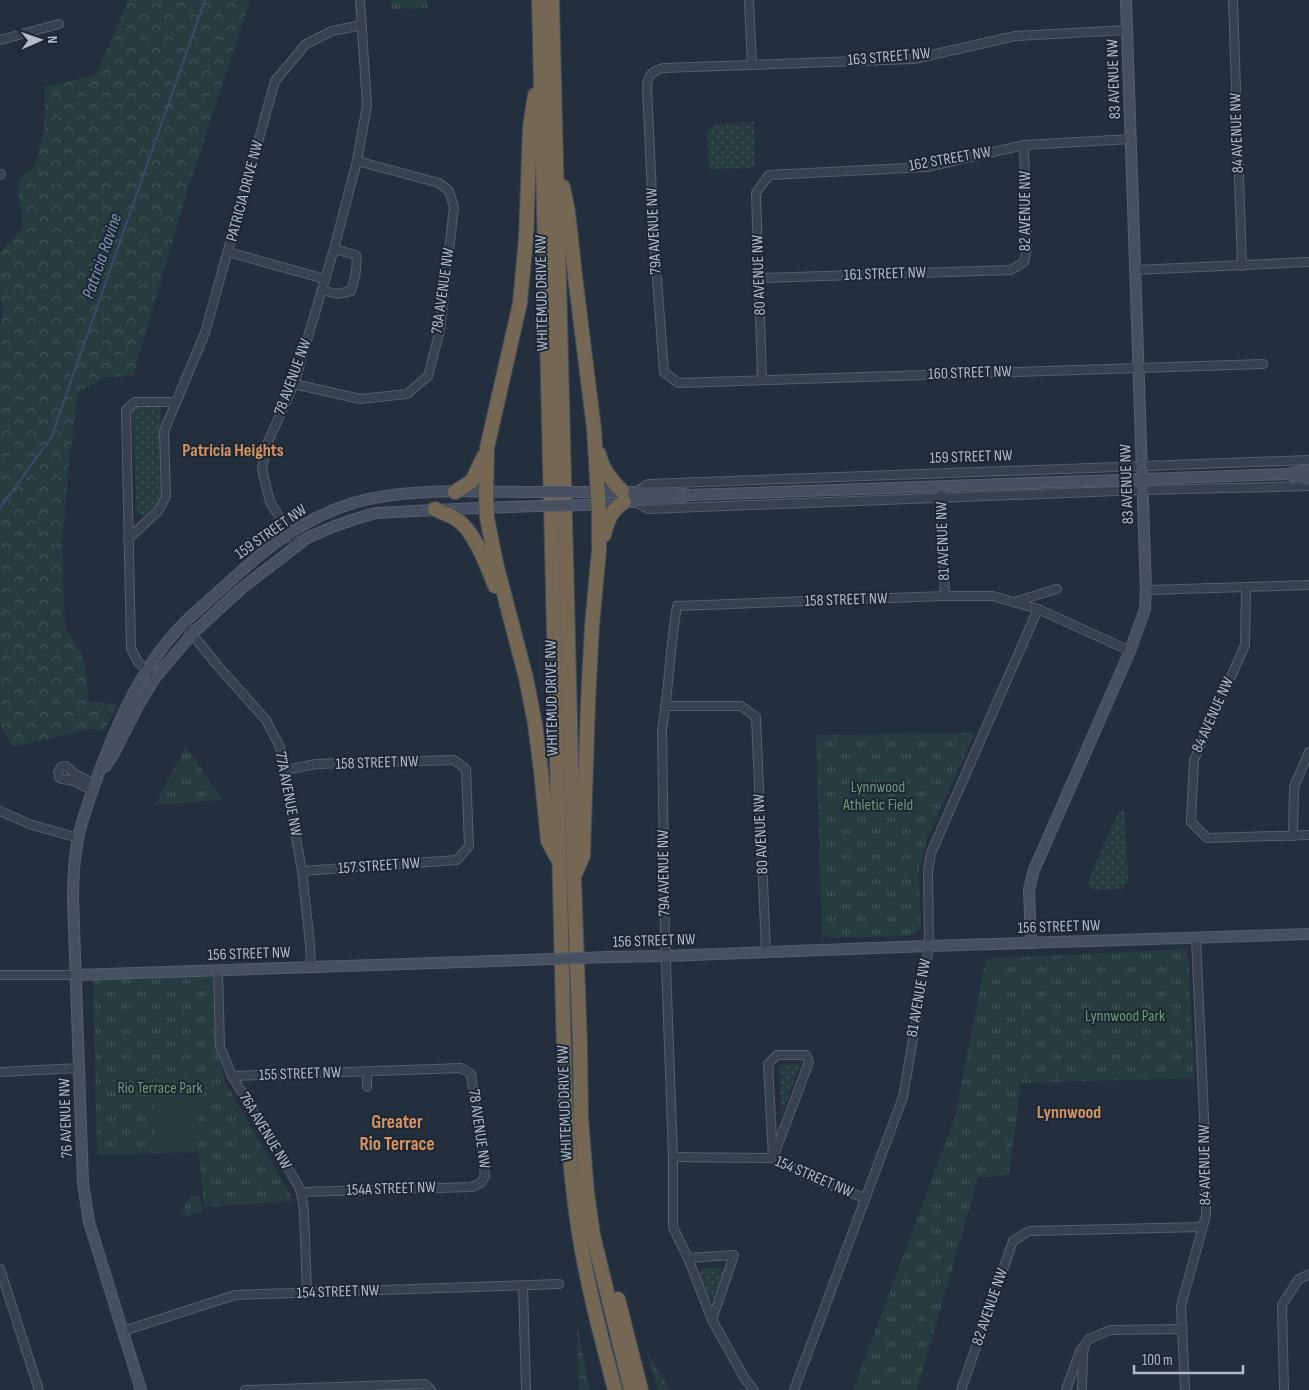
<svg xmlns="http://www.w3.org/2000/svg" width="1309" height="1390" font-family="'Sofia Sans Condensed',sans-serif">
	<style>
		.grass { fill: url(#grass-dots) }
		.forest { fill: url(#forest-crowns) }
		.park { fill: url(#park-tufts) }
		.pitch { fill: #263c3f }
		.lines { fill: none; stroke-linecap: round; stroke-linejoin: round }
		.stream { stroke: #394c67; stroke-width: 2 }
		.street-casing { stroke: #565f6c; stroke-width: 10 }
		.secondary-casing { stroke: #565f6c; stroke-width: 12 }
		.highway-casing { stroke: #434c59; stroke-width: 16 }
		.street { stroke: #38414e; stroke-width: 8 }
		.secondary { stroke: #465061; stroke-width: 10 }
		.highway { stroke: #746855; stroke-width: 14 }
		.secondary-bridge-casing { stroke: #565f6c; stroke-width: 12; stroke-linecap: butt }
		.secondary-bridge { stroke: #465061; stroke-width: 10 }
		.labels { text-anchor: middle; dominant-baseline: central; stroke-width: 4; stroke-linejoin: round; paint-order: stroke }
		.street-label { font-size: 16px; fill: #b4bcc9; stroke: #1d2633 }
		.park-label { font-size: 16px; fill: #6b9a76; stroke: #1d2633 }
		.water-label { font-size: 18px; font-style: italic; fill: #7c92b1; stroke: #1d2633 }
		.neighbourhood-label { font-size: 18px; font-weight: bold; fill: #d59563; stroke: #1d2633 }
		.quarter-label { font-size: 19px; font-weight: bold; fill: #d59563; stroke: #1d2633 }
	</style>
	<defs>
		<pattern id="grass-dots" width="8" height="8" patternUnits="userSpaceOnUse" patternTransform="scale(1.25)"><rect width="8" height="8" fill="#263c3f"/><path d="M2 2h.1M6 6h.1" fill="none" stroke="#435659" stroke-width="1.8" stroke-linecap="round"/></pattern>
		<pattern id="forest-crowns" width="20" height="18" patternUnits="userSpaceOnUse" patternTransform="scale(1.25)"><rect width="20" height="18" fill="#263c3f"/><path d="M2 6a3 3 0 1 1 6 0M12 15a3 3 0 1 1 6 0" fill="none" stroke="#435659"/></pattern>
		<pattern id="park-tufts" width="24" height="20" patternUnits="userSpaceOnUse" patternTransform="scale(1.25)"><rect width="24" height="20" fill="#263c3f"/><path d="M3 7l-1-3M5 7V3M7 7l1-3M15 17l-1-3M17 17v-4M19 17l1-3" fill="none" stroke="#435659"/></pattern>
	</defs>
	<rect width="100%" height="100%" fill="#242f3e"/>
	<g class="grass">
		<path d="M754,122L755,165L750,168L709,169L707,131L717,124Z"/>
		<path d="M137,404L157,405L161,409L162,492L158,503L144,518L137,514L132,408Z"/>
		<path d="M1119,810L1125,812L1128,881L1122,889L1093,890L1087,884Z"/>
		<path d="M800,1064L781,1116L779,1065Z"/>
		<path d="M702,1268H720L723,1273L714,1297L709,1299L705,1297L698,1274Z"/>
	</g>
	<g class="forest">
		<path d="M128,0H250L188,189L133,376L106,377L78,392L67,482L62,550L65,627L84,659L89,701L118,705L104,731L90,729L13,747L0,724V324L3,317L0,292V253L23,227L17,181L35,165L44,130L45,87L96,75Z"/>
		<path d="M577,1325L590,1390H579Z"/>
	</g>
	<g class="park">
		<path d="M391,0H427L428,8L391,9Z"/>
		<path d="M975,733L927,839L919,869L921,927L913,935L822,938L816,735Z"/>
		<path d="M186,746L223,800L155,805Z"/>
		<path d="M1188,949L1194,1078L1021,1083L1009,1175L978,1178L917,1390H853L955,1117L986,959Z"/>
		<path d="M212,977L215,1042L225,1082L294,1201L204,1207L199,1152L97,1155L93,980Z"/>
		<path d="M199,1196L204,1211L186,1217L183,1209L190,1197Z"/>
		<path d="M646,1350L670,1390H658Z"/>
	</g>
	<path class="pitch" d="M193,1080L196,1148L156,1150L153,1081Z"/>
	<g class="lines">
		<path class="stream" d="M0,508L51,438L205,0"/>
		<defs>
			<g id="street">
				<path d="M749,0L752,65"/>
				<path d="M1233,0L1242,266"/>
				<path d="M1127,30L1015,36L914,59L663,68C652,71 647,76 647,87L654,239L664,372L678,383L1263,364"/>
				<path d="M0,40L59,24"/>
				<path d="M0,175L1,174"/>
				<path d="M228,252L325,279"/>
				<path d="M1135,270L1309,262"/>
				<path d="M760,278L1011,270L1024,262L1027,248L1024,145"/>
				<path d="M322,290L337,294L351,291C355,279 358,267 356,255L334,249"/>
				<path d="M762,380L756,193L769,175L927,167L1024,145L1131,139"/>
				<path d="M294,384L360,399L407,394L428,376L440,330L454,207L449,191L439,183L357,161"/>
				<path d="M941,486L945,596"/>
				<path d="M636,492L648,484L1309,460"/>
				<path d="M636,502L648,509L1143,490L1309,486"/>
				<path d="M128,539L158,511L166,497L164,431L205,333L275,81L306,44L332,31L362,25"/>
				<path d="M297,545L270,502L262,469L267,444L294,384L334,249L357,161L367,105L360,0"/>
				<path d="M1246,588L1245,645L1194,760L1191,822L1207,838L1309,835"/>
				<path d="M1146,590L1309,585"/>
				<path d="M1014,602L1057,589"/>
				<path d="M184,624L217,665L266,720L280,747L302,871L310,944L311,967"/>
				<path d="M151,674L138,662L131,648L126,410L135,402H176"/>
				<path d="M666,706H741L756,717L766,951"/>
				<path d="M285,770L316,764L454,760L466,769L469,846L457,860L302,871"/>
				<path d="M92,790L71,780L61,779L59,777L58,772L61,767L66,766L75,774L95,784"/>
				<path d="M0,811L32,825L78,838"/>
				<path d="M1293,836L1294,787L1309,752"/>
				<path d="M218,970L220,1046L232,1076L298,1185L301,1192L304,1211L307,1293"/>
				<path d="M0,975H76"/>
				<path d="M777,1055H806L809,1062L773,1158L768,1064Z"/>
				<path d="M0,1072L79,1068"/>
				<path d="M367,1072V1087"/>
				<path d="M232,1076L461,1068L471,1074L485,1176L481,1183L471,1187L301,1192"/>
				<path d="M673,1157L773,1158L819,1181L865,1198"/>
				<path d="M688,1258L734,1255L712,1320"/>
				<path d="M0,1269L39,1390"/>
				<path d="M523,1286L526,1390"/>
				<path d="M123,1331L235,1295L559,1284"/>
				<path d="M1089,1339L1110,1330L1183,1329"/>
				<path d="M245,1390L425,1384L431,1390"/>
				<path d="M754,1390L745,1379L712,1320L688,1258L673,1227V1157L665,936L662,729C669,689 670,647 677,606L945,596H993L1038,609L1130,651"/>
				<path d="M794,1390L903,1097L929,946L928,872L931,853L1038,609"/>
				<path d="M961,1390L1013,1241L1029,1231L1202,1227"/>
				<path d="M1066,1390L1080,1351L1089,1339"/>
				<path d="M1082,1390L1083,1353L1084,1350"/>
				<path d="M1185,1390L1181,1306L1206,1215V1162L1196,938"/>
				<path d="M1284,1390L1282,1305L1298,1280L1309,1274"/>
			</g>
			<g id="secondary">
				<path d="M1291,475L1309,480"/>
				<path d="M583,492H665L691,495L1288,474L1309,470"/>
				<path d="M584,505L666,500L683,497"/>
				<path d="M106,766L114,753L139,704L155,678L193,633L241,589L307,538L335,526L355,519L376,513L476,508L540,506"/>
				<path d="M1031,943L1029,889L1034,870L1130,651L1145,609L1146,590L1126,0"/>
				<path d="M608,957L665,956L929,946L1309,934"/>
				<path d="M76,975L524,960"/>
				<path d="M141,1390L89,1222L83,1183L73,899C73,878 74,859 78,839C82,818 90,798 97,778C114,732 133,686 163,647C181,622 208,602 230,581C266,548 306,517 353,503C406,487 475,492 530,492"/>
			</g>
			<g id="highway">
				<path d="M539,0L565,1097C568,1138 571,1178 577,1219C585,1277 600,1333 615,1390"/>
				<path d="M552,0L574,878L580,1046L581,1118L587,1193L593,1235L631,1390"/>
				<path d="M535,95L530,127L526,238L520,303L487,448L486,492L487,518L496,563L526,678L535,724L541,771L548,841L557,858"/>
				<path d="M563,187L568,212L576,284L594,429L599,512V550L592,626L588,702L583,856L575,874"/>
				<path d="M599,454C602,469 612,481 622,491"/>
				<path d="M455,492L472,481L484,456"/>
				<path d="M435,509C442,513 450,515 456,519C474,530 487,566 495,586"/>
				<path d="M604,535C608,520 610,512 624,502"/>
				<path d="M618,1299L641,1390"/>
			</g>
		</defs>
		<use href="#street" class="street-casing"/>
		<use href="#secondary" class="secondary-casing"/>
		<use href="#highway" class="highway-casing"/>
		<use href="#street" class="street"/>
		<use href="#secondary" class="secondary"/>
		<use href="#highway" class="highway"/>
		<defs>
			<g id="secondary-bridge">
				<path d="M530,492H583"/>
				<path d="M540,506L584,505"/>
				<path d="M524,960L608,957"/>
			</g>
		</defs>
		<use href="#secondary-bridge" class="secondary-bridge-casing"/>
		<use href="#secondary-bridge" class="secondary-bridge"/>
	</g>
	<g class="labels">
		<g class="street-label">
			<text transform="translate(889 57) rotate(-5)">163 STREET NW</text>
			<text transform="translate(1114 79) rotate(-92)">83 AVENUE NW</text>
			<text transform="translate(1237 133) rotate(-92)">84 AVENUE NW</text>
			<text transform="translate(950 159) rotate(-10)">162 STREET NW</text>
			<text transform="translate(245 191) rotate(-75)">PATRICIA DRIVE NW</text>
			<text transform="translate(1025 211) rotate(-90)">82 AVENUE NW</text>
			<text transform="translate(654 231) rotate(-93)">79A AVENUE NW</text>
			<text transform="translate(885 274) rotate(-2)">161 STREET NW</text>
			<text transform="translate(759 275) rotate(-92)">80 AVENUE NW</text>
			<text transform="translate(443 291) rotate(-82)">78A AVENUE NW</text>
			<text transform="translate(542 293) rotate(-91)">WHITEMUD DRIVE NW</text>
			<text transform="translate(970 373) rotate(-2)">160 STREET NW</text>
			<text transform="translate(293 377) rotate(-70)">78 AVENUE NW</text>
			<text transform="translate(971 457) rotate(-2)">159 STREET NW</text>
			<text transform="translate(1127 484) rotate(-92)">83 AVENUE NW</text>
			<text transform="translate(271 532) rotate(-35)">159 STREET NW</text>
			<text transform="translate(943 541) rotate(-92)">81 AVENUE NW</text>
			<text transform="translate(846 600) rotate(-2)">158 STREET NW</text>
			<text transform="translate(552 698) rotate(-91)">WHITEMUD DRIVE NW</text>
			<text transform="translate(1213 715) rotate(-66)">84 AVENUE NW</text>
			<text transform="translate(377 763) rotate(-2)">158 STREET NW</text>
			<text transform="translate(288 794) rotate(79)">77A AVENUE NW</text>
			<text transform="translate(761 834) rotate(-93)">80 AVENUE NW</text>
			<text transform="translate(379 866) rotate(-4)">157 STREET NW</text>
			<text transform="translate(664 873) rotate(-91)">79A AVENUE NW</text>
			<text transform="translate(1059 927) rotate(-2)">156 STREET NW</text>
			<text transform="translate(654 941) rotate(-2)">156 STREET NW</text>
			<text transform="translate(249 954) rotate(-2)">156 STREET NW</text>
			<text transform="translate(919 998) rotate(-80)">81 AVENUE NW</text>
			<text transform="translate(300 1074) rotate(-2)">155 STREET NW</text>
			<text transform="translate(565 1103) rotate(-92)">WHITEMUD DRIVE NW</text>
			<text transform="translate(66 1118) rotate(-92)">76 AVENUE NW</text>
			<text transform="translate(479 1129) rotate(82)">78 AVENUE NW</text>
			<text transform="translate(265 1131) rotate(59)">76A AVENUE NW</text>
			<text transform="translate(1205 1165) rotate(-91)">84 AVENUE NW</text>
			<text transform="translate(814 1177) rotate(23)">154 STREET NW</text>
			<text transform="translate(391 1189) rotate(-2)">154A STREET NW</text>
			<text transform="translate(338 1292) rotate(-2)">154 STREET NW</text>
			<text transform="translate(990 1307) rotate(-71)">82 AVENUE NW</text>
		</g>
		<g class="park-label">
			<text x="878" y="787">Lynnwood<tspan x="878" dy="18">Athletic Field</tspan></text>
			<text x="1125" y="1016">Lynnwood Park</text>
			<text x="160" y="1088">Rio Terrace Park</text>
		</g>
		<g class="water-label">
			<text transform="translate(102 256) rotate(-71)">Patricia Ravine</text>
		</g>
		<g class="neighbourhood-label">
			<text x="233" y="450">Patricia Heights</text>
			<text x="1069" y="1112">Lynnwood</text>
		</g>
		<g class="quarter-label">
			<text x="397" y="1122">Greater<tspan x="397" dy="22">Rio Terrace</tspan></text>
		</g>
	</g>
	<g transform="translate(40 40) rotate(88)" stroke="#1d2633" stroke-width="4" paint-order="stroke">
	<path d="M0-4L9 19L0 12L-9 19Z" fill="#b4bcc9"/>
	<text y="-8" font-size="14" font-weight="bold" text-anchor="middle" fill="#b4bcc9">N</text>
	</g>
	<path d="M1134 1365v8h109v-8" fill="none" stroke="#b4bcc9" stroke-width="2.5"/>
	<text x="1142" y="1365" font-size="15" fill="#b4bcc9" stroke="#1d2633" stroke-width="4" paint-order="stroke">100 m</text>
</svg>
